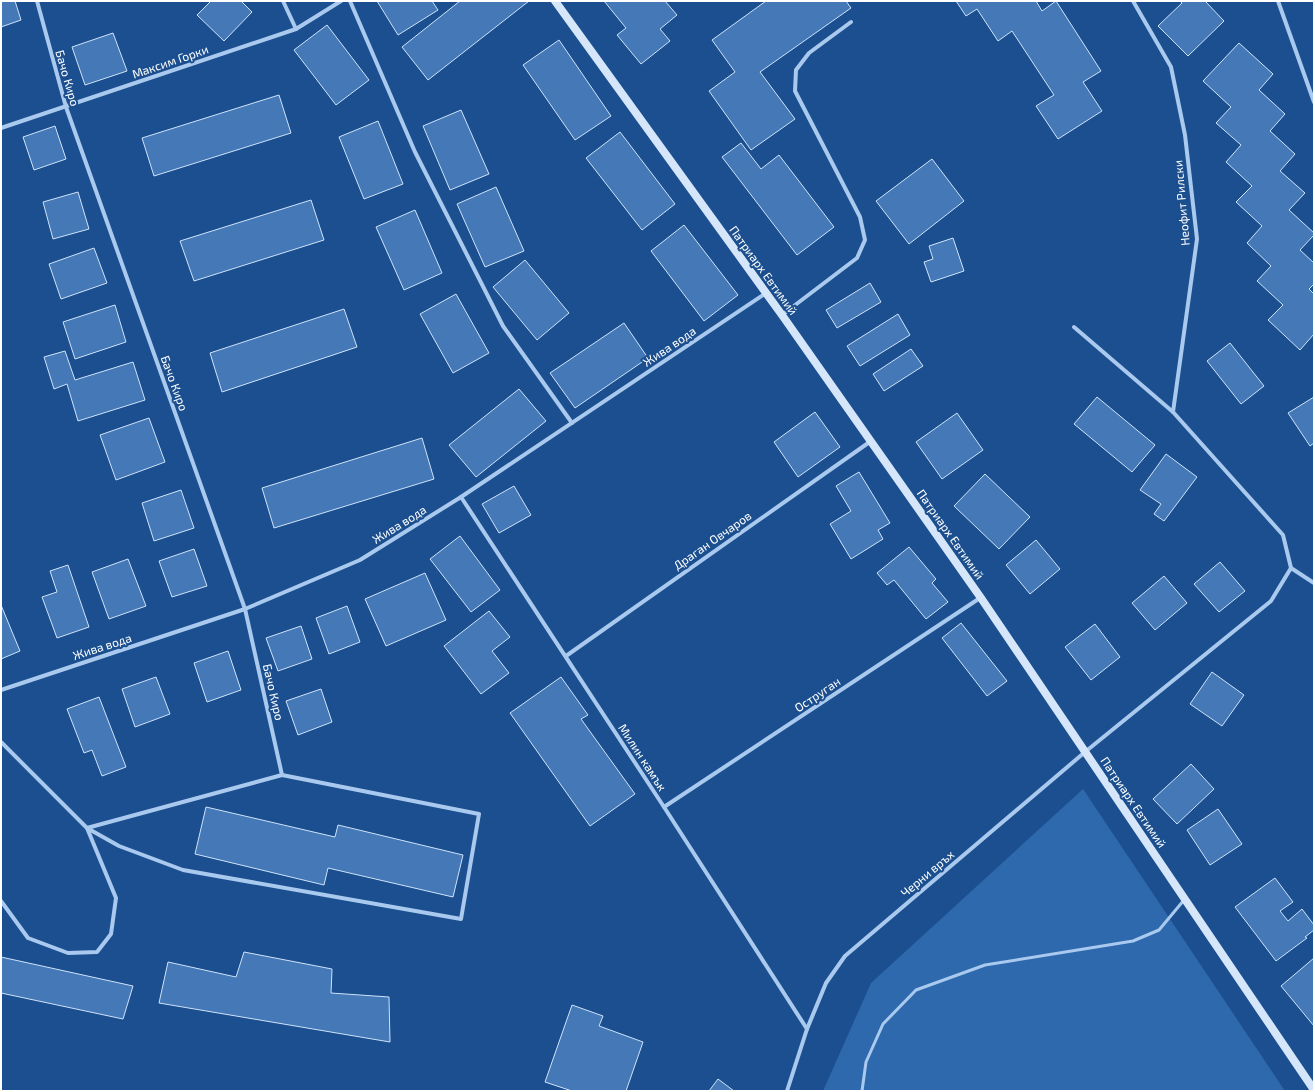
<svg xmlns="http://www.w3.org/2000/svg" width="1315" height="1092" font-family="'Exo 2',sans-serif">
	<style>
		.green { fill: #2e69ad }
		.building { fill: #4478b7; stroke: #cfe3fa }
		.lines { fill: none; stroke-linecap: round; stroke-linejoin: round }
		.lane { stroke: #a9c9ee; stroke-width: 3 }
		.street { stroke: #a9c9ee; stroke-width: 4 }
		.secondary { stroke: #d6e6fa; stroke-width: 8 }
		.labels { text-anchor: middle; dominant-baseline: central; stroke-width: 4; stroke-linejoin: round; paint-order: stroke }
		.street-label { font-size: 12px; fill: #fff; stroke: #1b4f8f }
	</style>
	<rect width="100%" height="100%" fill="#1b4f8f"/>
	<path class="green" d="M1083,789L1285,1091H823L871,983Z"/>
	<g class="building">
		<path d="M1,1H15L21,20L1,27Z"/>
		<path d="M211,1H241L252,12L224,41L197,15Z"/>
		<path d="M377,1H432L438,10L398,35Z"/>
		<path d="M460,1H529L428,80L402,47Z"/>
		<path d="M604,1H665L677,15L660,29L670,41L641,64L617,35L626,28Z"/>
		<path d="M766,1H846L851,8L760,72L795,119L751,150L709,91L735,72L712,40Z"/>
		<path d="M956,1H1036L1042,11L1056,1L1101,71L1083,82L1102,111L1058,139L1036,106L1054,95L1012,31L998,41L977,9L966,16Z"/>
		<path d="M1180,1H1205L1224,21L1188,56L1158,26L1182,3Z"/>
		<path d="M327,25L369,80L336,105L294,50Z"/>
		<path d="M113,33L127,71L85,85L72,47Z"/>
		<path d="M559,40L611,116L575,140L523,65Z"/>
		<path d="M1239,43L1273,74L1259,90L1285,114L1270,131L1295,154L1280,171L1305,193L1289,210L1314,233V235L1300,250L1314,263V284L1309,289L1314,294V334L1300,350L1268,320L1283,305L1257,281L1271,266L1247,243L1262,226L1236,202L1252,186L1226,162L1241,145L1216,123L1231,107L1203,81Z"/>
		<path d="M279,95L291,133L154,176L142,138Z"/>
		<path d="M461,110L489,174L450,190L423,126Z"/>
		<path d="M378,121L403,184L364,199L339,137Z"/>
		<path d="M55,126L66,159L34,170L23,137Z"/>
		<path d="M620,132L675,204L642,230L586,158Z"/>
		<path d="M741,143L761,169L779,155L834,227L797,255L722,157Z"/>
		<path d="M932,159L964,201L909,244L876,201Z"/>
		<path d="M496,187L524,251L485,267L457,204Z"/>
		<path d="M78,192L89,229L53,239L43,202Z"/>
		<path d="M311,200L324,240L194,281L180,241Z"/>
		<path d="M415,210L442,273L404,290L376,227Z"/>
		<path d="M684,225L738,295L704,321L651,251Z"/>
		<path d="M953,238L964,271L931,282L924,262L933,259L929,246Z"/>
		<path d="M94,248L107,283L61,299L49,264Z"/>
		<path d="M525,260L569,313L537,340L493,287Z"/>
		<path d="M870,283L881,302L837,328L826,310Z"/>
		<path d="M456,294L489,353L453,373L420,314Z"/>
		<path d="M115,305L126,342L75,359L63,322Z"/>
		<path d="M344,309L357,347L222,392L210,353Z"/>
		<path d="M898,314L910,335L860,366L847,346Z"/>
		<path d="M624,323L648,358L575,408L550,373Z"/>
		<path d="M1230,343L1264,386L1241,404L1207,361Z"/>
		<path d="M911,349L923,366L884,391L873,374Z"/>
		<path d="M65,351L75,380L133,362L145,400L78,421L67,384L54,389L44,357Z"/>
		<path d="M519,389L546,421L476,477L449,445Z"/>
		<path d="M1097,397L1155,445L1132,472L1074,424Z"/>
		<path d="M1314,397V443L1310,446L1288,413Z"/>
		<path d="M815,412L840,447L798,477L774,442Z"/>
		<path d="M957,413L983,450L942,479L916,442Z"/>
		<path d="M149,418L165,462L116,480L100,435Z"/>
		<path d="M422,438L434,479L274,528L262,488Z"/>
		<path d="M1166,454L1197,477L1164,521L1154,514L1161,504L1140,490Z"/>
		<path d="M859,472L890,523L878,530L883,539L851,559L830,524L851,511L836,486Z"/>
		<path d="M985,474L1030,517L999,549L954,506Z"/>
		<path d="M514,486L531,515L499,533L482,504Z"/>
		<path d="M181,490L194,528L154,541L142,503Z"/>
		<path d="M460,536L500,590L471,612L430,559Z"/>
		<path d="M1036,540L1060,569L1030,594L1006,565Z"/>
		<path d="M909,547L936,579L932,583L948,602L926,619L894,580L887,585L877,573Z"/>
		<path d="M194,549L207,586L172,597L159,561Z"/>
		<path d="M128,559L146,606L109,619L92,572Z"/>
		<path d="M1220,562L1245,591L1219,612L1194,584Z"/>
		<path d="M68,565L89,627L57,638L42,597L57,592L50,571Z"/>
		<path d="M425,573L446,620L386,646L365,599Z"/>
		<path d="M1164,576L1187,603L1155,630L1132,603Z"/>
		<path d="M1,605L20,651L1,659Z"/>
		<path d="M347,606L360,642L329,654L316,618Z"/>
		<path d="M489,611L510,637L492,651L509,673L481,694L444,646Z"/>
		<path d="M961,623L1007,681L987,696L942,638Z"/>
		<path d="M1095,624L1120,657L1091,680L1065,647Z"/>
		<path d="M301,626L312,659L278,671L266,638Z"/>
		<path d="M228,651L241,690L207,702L194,663Z"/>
		<path d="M1212,672L1244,695L1222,726L1190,704Z"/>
		<path d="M156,677L170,714L135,727L122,689Z"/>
		<path d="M561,677L588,715L581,719L635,794L590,826L510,713Z"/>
		<path d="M321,689L332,722L298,735L286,701Z"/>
		<path d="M99,697L126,767L102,776L92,750L84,753L67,709Z"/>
		<path d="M1191,764L1214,789L1177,824L1153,799Z"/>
		<path d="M206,807L335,837L338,825L463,855L453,897L328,868L324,885L195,854Z"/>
		<path d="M1218,809L1242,844L1210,865L1187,830Z"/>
		<path d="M1275,878L1293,902L1280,911L1288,921L1302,909L1314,925V930L1305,937L1307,938L1276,961L1235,907Z"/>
		<path d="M244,952L332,969L331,993L389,997L390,1042L159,1003L168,962L236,977Z"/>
		<path d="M1,957L133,986L123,1019L1,993Z"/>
		<path d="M1314,958V1026L1281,986Z"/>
		<path d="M572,1005L603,1016L599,1026L643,1042L626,1091H572L545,1082Z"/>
		<path d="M718,1079L734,1091H709Z"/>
	</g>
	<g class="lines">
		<path class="lane" d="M862,1091L866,1062L883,1024L916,990L985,965L1133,941L1159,930L1184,900"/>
		<g class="street">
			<path d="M37,1L66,107L245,609L282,775"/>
			<path d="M283,1L296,29"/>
			<path d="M350,1L415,152L503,326L572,423"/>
			<path d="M1133,1L1171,67L1185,135L1197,239L1173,412"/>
			<path d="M1278,1L1314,102"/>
			<path d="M1,128L296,29L341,1"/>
			<path d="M782,315L857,258L865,240L860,217L795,91L796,70L809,53L851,22"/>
			<path d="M461,497L664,807L807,1029"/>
			<path d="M1291,568L1314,583"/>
			<path d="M566,656L871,441"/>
			<path d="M1,690L245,609L360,560L461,497L766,293"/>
			<path d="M1,742L87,828L116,898L111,934L97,952L68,953L28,938L1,901"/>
			<path d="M282,775L479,814L461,919L183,870L119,846L87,828Z"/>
			<path d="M664,807L980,598"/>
			<path d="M787,1091L807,1029L826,983L845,956L1085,752L1271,601L1291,568L1283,535L1173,412L1074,327"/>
		</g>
		<path class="secondary" d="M555,1L782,315L981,598L1314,1090"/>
	</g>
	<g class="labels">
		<g class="street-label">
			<text transform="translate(170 61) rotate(-19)">Максим Горки</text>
			<text transform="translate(68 78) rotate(74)">Бачо Киро</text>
			<text transform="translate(1181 203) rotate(-95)">Неофит Рилски</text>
			<text transform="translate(764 270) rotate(54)">Патриарх Евтимий</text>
			<text transform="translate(669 346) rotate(-34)">Жива вода</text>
			<text transform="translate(175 383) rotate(70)">Бачо Киро</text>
			<text transform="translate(399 524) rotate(-32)">Жива вода</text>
			<text transform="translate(951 534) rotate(55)">Патриарх Евтимий</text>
			<text transform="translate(712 540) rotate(-35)">Драган Овчаров</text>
			<text transform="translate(102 646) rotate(-18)">Жива вода</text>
			<text transform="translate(274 692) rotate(77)">Бачо Киро</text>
			<text transform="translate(817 694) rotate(-34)">Оструган</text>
			<text transform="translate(643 757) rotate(57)">Милин камък</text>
			<text transform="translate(1134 802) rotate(56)">Патриарх Евтимий</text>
			<text transform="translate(927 873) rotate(-40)">Черни връх</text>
		</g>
	</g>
	<rect width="1315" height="1092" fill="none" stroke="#ffffff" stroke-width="4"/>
</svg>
